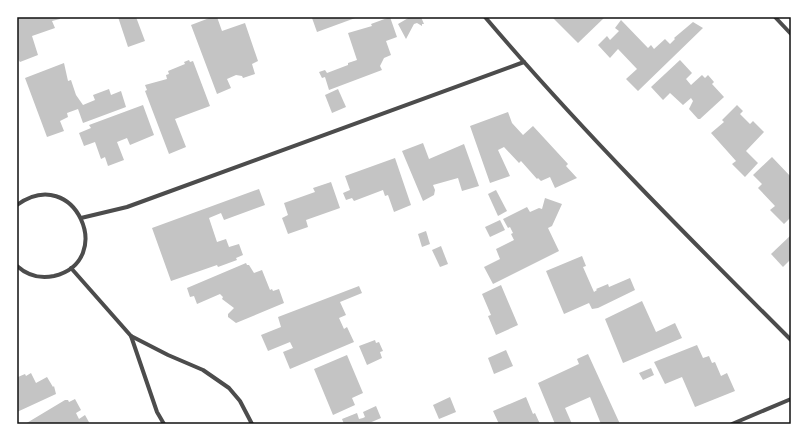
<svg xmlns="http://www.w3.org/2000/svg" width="808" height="441" font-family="Helvetica,sans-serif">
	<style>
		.building { fill: #c4c4c4 }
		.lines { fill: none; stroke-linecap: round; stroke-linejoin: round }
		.minor { stroke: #4c4c4c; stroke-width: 4 }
		.neatline { fill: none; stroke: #111; stroke-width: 1.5 }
	</style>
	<rect width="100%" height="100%" fill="#fff"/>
	<g class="building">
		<path d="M17,17H60V19L52,21L55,28L32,36L38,55L20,62L17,58Z"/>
		<path d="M118,17H136L145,41L128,47Z"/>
		<path d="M212,17H217L222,31L245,23L258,61L252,64L255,74L243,78L242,76L236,75L227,79L231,88L217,94L191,25Z"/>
		<path d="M315,17H358L317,32L312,18Z"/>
		<path d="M390,17L397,37L386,41L391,55L384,58L380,66L382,70L329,90L325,77L322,78L319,72L325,70L327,73L348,65V63L357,60L348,33L372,26L371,24Z"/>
		<path d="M410,17H421L424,24H422V26L417,23L414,24L406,39L398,24Z"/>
		<path d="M552,17H605L578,43Z"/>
		<path d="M621,20L648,48L651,45L654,49L665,39L670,44L675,39L674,38L693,22L703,28L638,91L626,79L637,69L618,49L610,58L598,45L607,36L610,40L619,31L615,28Z"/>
		<path d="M189,60L190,62L193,61L210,106L175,119L186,147L169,154L145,91L147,90L145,85L167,79L166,75L169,74L168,71L185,64L184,62Z"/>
		<path d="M680,60L692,73L686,79L691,85L702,75L705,78L708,75L714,82L712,84L724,97L700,119H698L689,109L693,101L691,98L683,105L670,93L663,100L651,87Z"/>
		<path d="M64,63L68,81L71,80L76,95L83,105L95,100L93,95L109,89L111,95L121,91L126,107L83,123L78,109L67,113L68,117L60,121L64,131L47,137L25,78Z"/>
		<path d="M338,89L346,107L332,113L325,95Z"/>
		<path d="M143,105L154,135L130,145L127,138L117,142L124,160L108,166L105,157L101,159L95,142L84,146L79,133L91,128L89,125Z"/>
		<path d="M737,105L743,111L740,114L750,124L753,121L764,132L746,151L758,163L745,177L732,164L736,161L711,133L724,122L722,120Z"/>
		<path d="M508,112L512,123L523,135L533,126L568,164L566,166L577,178L555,188L550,177L541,181L538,178L537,179L521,161L519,163L504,147L498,150L510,176L490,183L470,126Z"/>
		<path d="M423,143L429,159L464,144L479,186L462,191L458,178L433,185L435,190L434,195L423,201L402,151Z"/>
		<path d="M772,157L791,177V217L784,224L770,210L775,206L758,188L762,184L753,175Z"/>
		<path d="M395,158L411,205L394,212L388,195L385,196L383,190L354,201L352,198L346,200L343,193L350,190L345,176Z"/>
		<path d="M331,182L340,208L306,220L308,227L288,234L282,218L288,215L284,203L315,192L313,188Z"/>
		<path d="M259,189L265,205L224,220L221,213L209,218L217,242L226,239L229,247L239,244L243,255L236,258L237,260L218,267L217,265L171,281L152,228Z"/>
		<path d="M496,190L507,211L498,216L488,194Z"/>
		<path d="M545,198L562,204L552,226L548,228L559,251L493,284L484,267L500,259L496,249L514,240L511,234L513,233L510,227L508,228L503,219L527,207L530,212L539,208L542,209Z"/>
		<path d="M500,220L505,230L490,237L485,227Z"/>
		<path d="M426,231L430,244L422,247L418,234Z"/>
		<path d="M791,235V259L783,267L771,254Z"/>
		<path d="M441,246L448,264L440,267L432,250Z"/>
		<path d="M582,256L586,266L583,267L594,292L597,290L596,289L608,284L609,287L630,278L635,290L598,308L592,309L589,303L564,314L546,271Z"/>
		<path d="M246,263L247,265H249L254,273L262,270L270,290L272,289L273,291L279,289L284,303L236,323L228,317V314L234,308L222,299L223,297L220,294L197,304L194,296L190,297L187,288Z"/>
		<path d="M501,285L518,325L496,335L488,316L491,315L482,294Z"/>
		<path d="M359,286L362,293L340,302L346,315L339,318L344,329L347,327L354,342L290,369L283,352L293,348L290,342L268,351L261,335L281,327L278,317Z"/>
		<path d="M642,301L656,332L675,323L682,338L623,363L605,319Z"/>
		<path d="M375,340L376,343L379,342L383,351L380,352L382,358L367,365L359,346Z"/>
		<path d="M697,345L703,358L709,356L712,363L715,362L721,376L727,373L735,391L695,407L682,377L665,384L654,362Z"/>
		<path d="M506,350L513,366L494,374L488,358Z"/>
		<path d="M588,354L620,424H601L590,397L565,408L572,424H555L538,383L579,364L577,359Z"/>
		<path d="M347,355L363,393L352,398L355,405L333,415L314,369Z"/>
		<path d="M651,368L654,375L643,380L639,373Z"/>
		<path d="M31,373L36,383L47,377L53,387L54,386L56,394L17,412L18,377L25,374L26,376Z"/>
		<path d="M450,397L456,412L439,419L433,405Z"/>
		<path d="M526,397L533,414L535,413L540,424H499L493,411Z"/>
		<path d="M75,399L81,410L76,413L79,419L85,415L90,424H25L65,400H68L69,402Z"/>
		<path d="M376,406L381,418L367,424H344L342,419L357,413L359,419L363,418L365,417L363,412Z"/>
	</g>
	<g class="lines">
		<g class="minor">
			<path d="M485,17C581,130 686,235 791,340"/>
			<path d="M775,17L791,34"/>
			<path d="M17,205C75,163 117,261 54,276C40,279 27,275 17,266"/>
			<path d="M81,218L127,207L524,62"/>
			<path d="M71,268L131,336L168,355L203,370L229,388L240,401L252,424"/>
			<path d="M131,336L157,412L164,424"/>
			<path d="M732,424L791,399"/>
		</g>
	</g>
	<rect width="808" height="441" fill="none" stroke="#ffffff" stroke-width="36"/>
	<rect x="18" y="18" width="772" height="405" class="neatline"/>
</svg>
